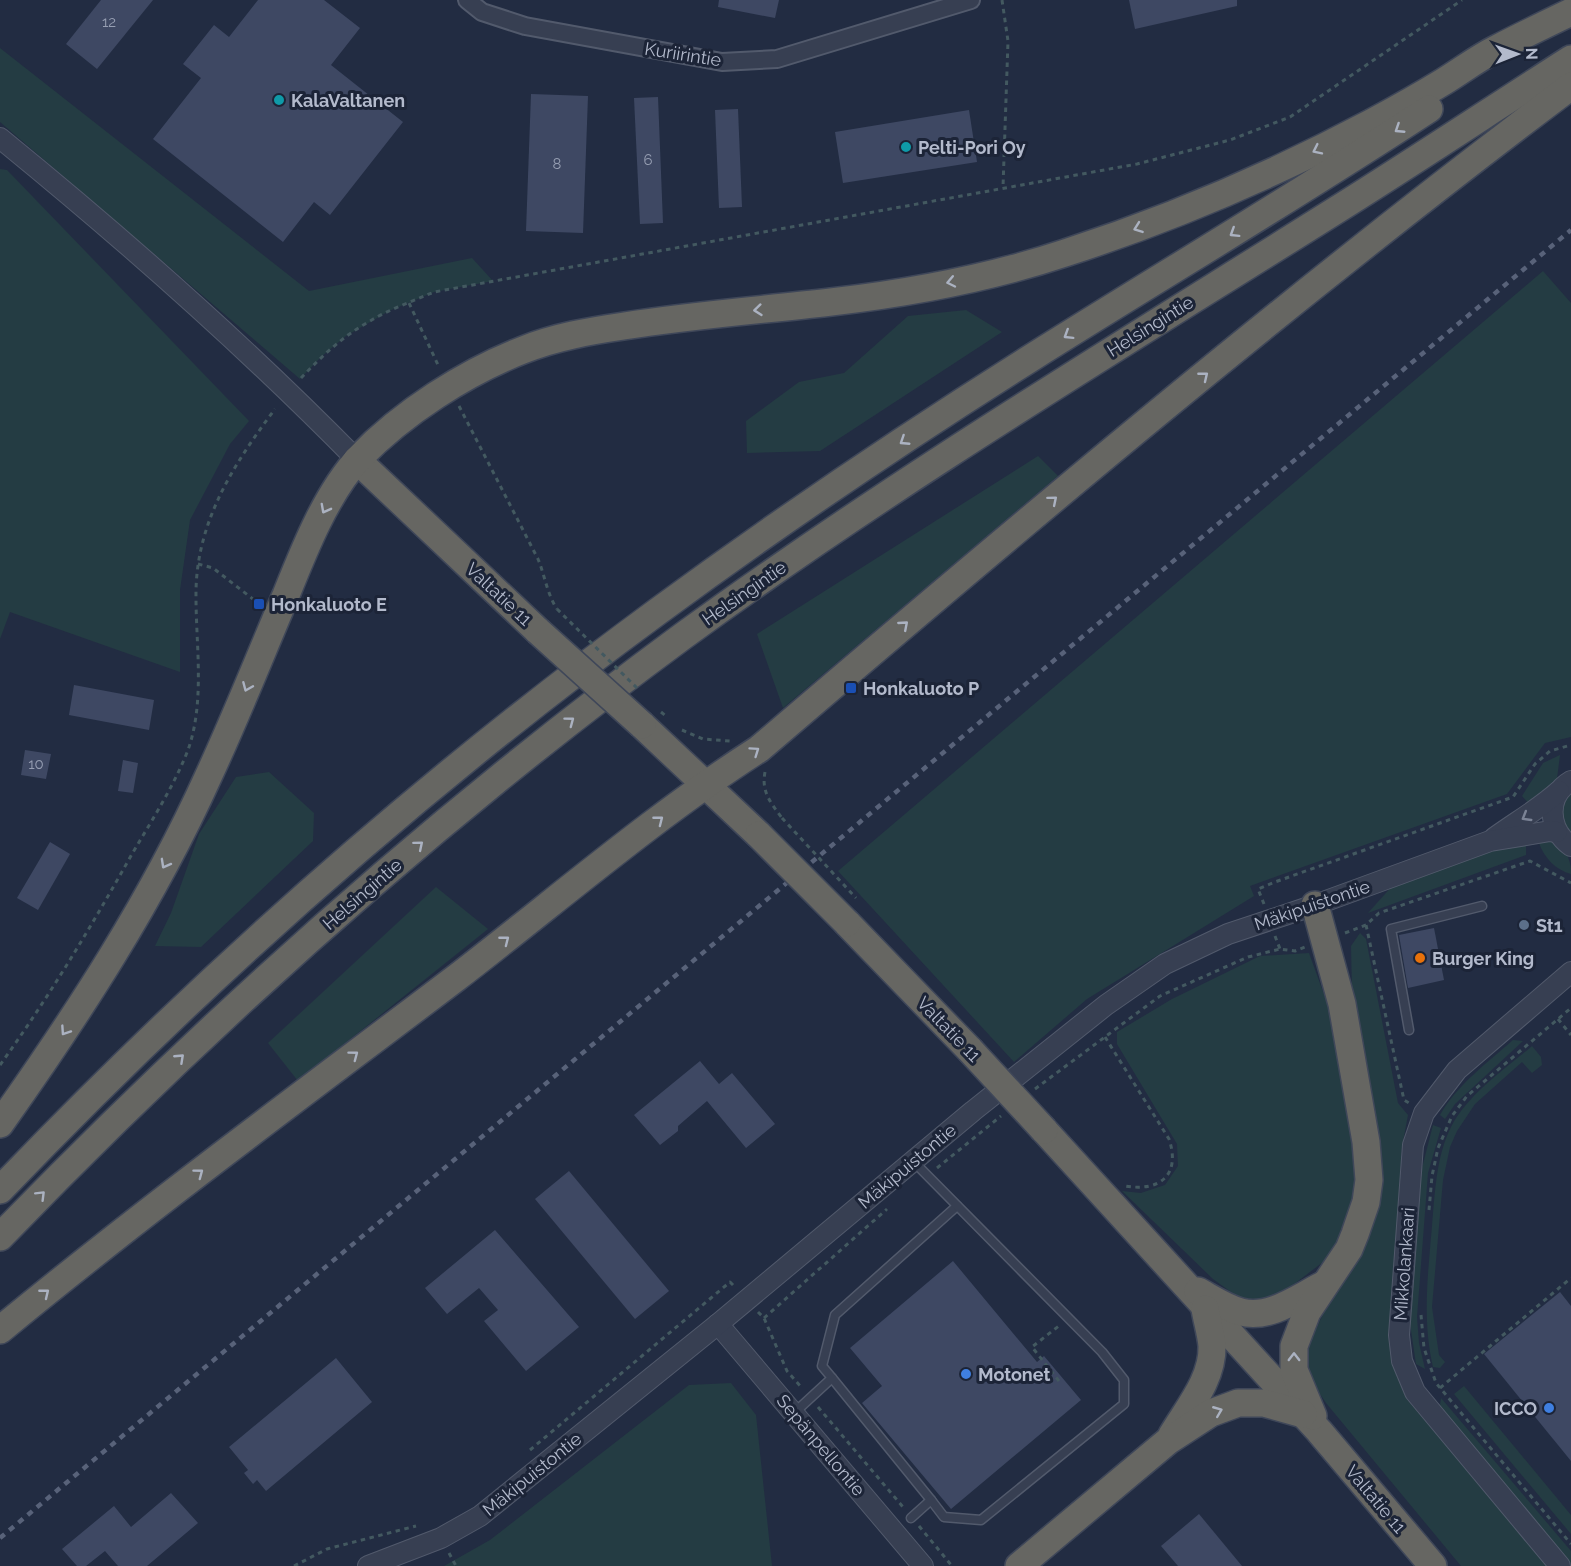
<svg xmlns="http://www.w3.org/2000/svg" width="1571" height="1566" font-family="Raleway,sans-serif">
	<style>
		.green { fill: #243c43 }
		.building { fill: #3e4863 }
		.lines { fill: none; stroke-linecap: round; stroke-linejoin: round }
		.service-casing { stroke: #525a6c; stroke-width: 11 }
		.minor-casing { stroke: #525a6c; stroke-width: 20 }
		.tertiary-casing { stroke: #525a6c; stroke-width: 22 }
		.trunk-casing { stroke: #3f4759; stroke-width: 30 }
		.path { stroke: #435960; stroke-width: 3; stroke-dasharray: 4.5 4.5; stroke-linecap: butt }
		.service { stroke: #373f52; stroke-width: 8 }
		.minor { stroke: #373f52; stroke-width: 16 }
		.tertiary { stroke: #373f52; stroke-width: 20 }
		.trunk { stroke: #666662; stroke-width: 27 }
		.rail { stroke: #586279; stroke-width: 4.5; stroke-dasharray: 6 6; stroke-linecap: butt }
		.trunk-bridge-casing { stroke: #3f4759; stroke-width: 30; stroke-linecap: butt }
		.path-bridge { stroke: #435960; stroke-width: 3; stroke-dasharray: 4.5 4.5; stroke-linecap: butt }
		.trunk-bridge { stroke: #666662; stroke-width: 27 }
		.oneway { stroke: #abb2c1 }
		.oneway2 { stroke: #7b8395 }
		.culture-dot { fill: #0f9aa8; stroke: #1c2437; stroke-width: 2 }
		.transit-dot { fill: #1a4fb4; stroke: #1c2437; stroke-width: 2 }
		.service-dot { fill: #5c6f8a; stroke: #1c2437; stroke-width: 2 }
		.food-dot { fill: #e8710a; stroke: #1c2437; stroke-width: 2 }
		.shop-dot { fill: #3f7fe0; stroke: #1c2437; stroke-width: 2 }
		.labels { text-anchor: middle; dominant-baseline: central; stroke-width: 6; stroke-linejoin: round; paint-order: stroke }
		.number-label { font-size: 15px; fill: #969eb2 }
		.street-label { font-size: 18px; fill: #b3bacc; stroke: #1c2437 }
		.poi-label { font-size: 18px; font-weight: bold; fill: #b3bacc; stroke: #1c2437; text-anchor: start }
	</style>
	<rect width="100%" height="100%" fill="#222c42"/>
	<g class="green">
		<path d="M0,48L309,291L472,258L493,281L434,292L389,311L346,336L321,357L300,379L0,122Z"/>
		<path d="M0,169L7,170L249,421L230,444L190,520L180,590V672L10,612L0,639Z"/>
		<path d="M1543,271L1571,303V737L1545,743L1507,794L1250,886L1254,896L1087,999L1014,1062L838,871Z"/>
		<path d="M966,310L1002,332L820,451L747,453L746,421L799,382L844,373L908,316Z"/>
		<path d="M1038,456L1058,476L783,708L757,634Z"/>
		<path d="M1560,755L1557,779L1530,805L1522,796L1543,763Z"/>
		<path d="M269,772L314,813L313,841L201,947L155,946L171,913L199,834L236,777Z"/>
		<path d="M1571,790V836C1556,818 1560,808 1571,790Z"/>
		<path d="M1552,839C1565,850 1571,857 1571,874C1556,870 1544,858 1539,843Z"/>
		<path d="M1526,841V855L1368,913L1394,884L1505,845Z"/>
		<path d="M436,887L488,929L298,1081L268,1043Z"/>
		<path d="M1360,933L1366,939L1398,1103L1408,1115L1402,1147L1390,1336L1392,1362L1406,1398L1547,1566H1461L1326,1403L1309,1378L1305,1352L1340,1279L1365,1240L1380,1198L1370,1082L1352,991L1351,946Z"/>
		<path d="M1309,953L1338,1033L1359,1149V1194L1344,1234L1323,1262L1280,1295L1259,1304L1242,1300L1213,1279L1122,1191L1141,1193L1165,1185L1178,1166L1177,1144L1117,1044V1032L1172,999L1260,956Z"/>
		<path d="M1513,1040L1523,1041L1455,1104L1445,1119L1440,1115C1458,1084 1486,1064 1513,1040Z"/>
		<path d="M1532,1046L1541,1057L1542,1065L1532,1073L1522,1062L1475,1104L1457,1131L1450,1147L1443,1180L1432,1307L1439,1355L1445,1362L1440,1368L1433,1367C1422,1320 1428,1273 1432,1226C1435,1193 1436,1157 1451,1127C1469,1093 1503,1071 1532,1046Z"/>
		<path d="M1433,1125L1441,1128L1428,1173L1417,1317L1419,1343L1425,1369L1416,1364L1409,1317L1422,1168Z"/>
		<path d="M731,1383L756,1415L772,1566H444L490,1540L689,1385Z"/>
		<path d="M1464,1386L1571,1515V1534L1454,1394Z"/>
		<path d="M1441,1398L1571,1551V1565L1439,1413Z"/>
	</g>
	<g class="building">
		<path d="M101,0H153L97,69L66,44Z"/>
		<path d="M258,0H324L360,28L331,65L403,122L330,215L314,202L283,242L153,139L201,78L183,64L214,25L229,37Z"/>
		<path d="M719,0H779L775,18L718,7Z"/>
		<path d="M1129,0H1237V6L1135,29Z"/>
		<path d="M531,94L588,96L583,233L526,231Z"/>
		<path d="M658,97L663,223L640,224L634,98Z"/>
		<path d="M738,109L742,207L719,208L715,110Z"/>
		<path d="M969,110L977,162L843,183L835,132Z"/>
		<path d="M74,685L154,700L149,730L69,715Z"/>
		<path d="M25,750L51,754L46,779L21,775Z"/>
		<path d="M123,760L138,763L133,793L118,791Z"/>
		<path d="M50,842L70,854L38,910L17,898Z"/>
		<path d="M1434,928L1444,980L1408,988L1399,935Z"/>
		<path d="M700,1061L719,1084L732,1073L775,1124L746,1148L707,1101L678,1126V1131L660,1145L634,1115Z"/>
		<path d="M569,1171L669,1291L635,1319L535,1199Z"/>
		<path d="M495,1230L579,1327L526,1371L484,1321L498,1310L479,1288L447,1314L425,1288Z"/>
		<path d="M953,1261L1037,1362L1044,1356L1081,1400L951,1509L862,1403L882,1386L850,1348Z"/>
		<path d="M1560,1292L1571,1306V1461L1484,1354Z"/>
		<path d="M336,1358L372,1402L266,1491L257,1480L253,1484L244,1473L248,1470L229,1447Z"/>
		<path d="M171,1493L198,1523L147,1566H118L105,1551L86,1566H77L62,1549L114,1506L131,1527Z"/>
		<path d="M1199,1514L1242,1566H1178L1161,1546Z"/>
	</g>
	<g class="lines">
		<defs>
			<g id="service">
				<path d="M1409,1030L1391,929L1482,906"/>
				<path d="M832,1378L931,1500"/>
				<path d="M794,1413L832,1378L822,1366L835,1315L957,1206"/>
				<path d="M911,1518L931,1500L944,1517L981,1520L1124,1404V1380L1102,1352L913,1161"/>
			</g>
			<path id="minor" d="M467,0L482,12L525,26L722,62L777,59L971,0"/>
			<g id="tertiary">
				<path d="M0,138C124,239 245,346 357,460"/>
				<path d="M1571,781C1545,796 1548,830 1571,846"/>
				<path d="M1494,838C1516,822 1539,809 1559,791"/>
				<path d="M718,1324L923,1566"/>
				<path d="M368,1566L441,1538L480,1516L718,1324L973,1111L1106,1005L1165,964L1228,934L1315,905L1490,841L1550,831L1557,832"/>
				<path d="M1560,1566L1415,1392L1402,1361L1399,1335L1413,1145L1424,1113L1457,1070L1571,972"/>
			</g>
			<g id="trunk">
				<path d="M357,460L538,631"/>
				<path d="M642,725L759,835"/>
				<path d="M847,923L970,1050"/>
				<path d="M0,1124C78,1014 152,901 208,777C236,717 260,656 286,595C304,550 326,494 359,458C402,413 466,372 523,350C555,337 590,331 624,326C693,315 762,310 831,302C909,293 990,278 1065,253C1170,219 1273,175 1371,123C1395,110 1420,96 1443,82C1461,71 1478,58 1496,49C1521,36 1546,24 1571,12"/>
				<path d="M1044,1130L1319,1431L1433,1566"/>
				<path d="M0,1190C202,979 422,784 657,612C778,523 904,438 1031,358C1163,275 1298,195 1429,109"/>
				<path d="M0,1237C211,1019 438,816 683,636C894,482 1117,348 1338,209C1416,160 1493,109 1571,59"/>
				<path d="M1198,1291C1211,1298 1226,1308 1241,1312C1270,1320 1300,1296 1325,1284"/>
				<path d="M0,1330C148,1208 303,1094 456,978C556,901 653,817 759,749C1024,522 1292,296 1571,86"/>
				<path d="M1313,1416L1294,1370V1346L1307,1312L1349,1249L1355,1234L1366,1202L1369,1180L1366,1142L1342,1004L1315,905"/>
				<path d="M1172,1435C1188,1408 1213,1379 1212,1346C1211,1334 1207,1321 1205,1309"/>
				<path d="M1019,1566L1168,1441L1211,1413L1238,1403H1264L1303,1414"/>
			</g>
		</defs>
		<use href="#service" class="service-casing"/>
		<use href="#minor" class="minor-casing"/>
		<use href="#tertiary" class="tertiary-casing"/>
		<use href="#trunk" class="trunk-casing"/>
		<g class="path">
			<path d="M1002,0L1008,41L1003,187"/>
			<path d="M409,303L439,367"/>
			<path d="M301,378C322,356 343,336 370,321C390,309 413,301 434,292L1137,164L1230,140L1290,117L1462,0"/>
			<path d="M459,406L538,559C545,576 547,594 557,609"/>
			<path d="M198,564L213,568L258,603"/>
			<path d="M682,730L703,739L730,741"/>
			<path d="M765,772C761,792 771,803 782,818"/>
			<path d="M1264,904L1258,889L1275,882L1513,797L1535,764L1550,751L1571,745"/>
			<path d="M1366,925L1404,1100L1409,1103"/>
			<path d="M1345,933L1366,925L1379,913L1530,861L1571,883"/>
			<path d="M1275,936L1280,949"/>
			<path d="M1558,1019L1571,1035"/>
			<path d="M1105,1037L1169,1139C1181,1175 1160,1192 1125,1186"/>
			<path d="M0,1065C49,997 91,927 132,854C152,820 174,786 188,750C205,702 196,646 196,597C195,524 233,465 275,409"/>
			<path d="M1035,1089L1160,996L1248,957L1280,949L1295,951L1305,947"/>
			<path d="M937,1168L1001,1116"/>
			<path d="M1429,1210L1432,1176L1438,1148L1452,1116L1467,1096L1571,1008"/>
			<path d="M758,1312L764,1318L787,1371L802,1388"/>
			<path d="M1421,1315L1424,1348L1436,1383L1571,1544"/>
			<path d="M764,1318L887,1209"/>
			<path d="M1059,1381L1032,1347L1060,1325"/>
			<path d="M1440,1388L1571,1278"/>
			<path d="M818,1407L903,1507"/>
			<path d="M530,1450L730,1282L735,1287"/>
			<path d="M919,1526L952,1566"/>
			<path d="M449,1553L456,1566"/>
			<path d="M294,1566L327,1549L416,1526"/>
		</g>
		<use href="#service" class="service"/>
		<use href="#minor" class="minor"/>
		<use href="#tertiary" class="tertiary"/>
		<use href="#trunk" class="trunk"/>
		<path class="rail" d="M0,1538L1571,230"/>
		<defs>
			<g id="trunk-bridge">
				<path d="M538,631L642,725"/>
				<path d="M759,835L847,923"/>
				<path d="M970,1050L1044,1130"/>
			</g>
		</defs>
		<use href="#trunk-bridge" class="trunk-bridge-casing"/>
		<g class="path-bridge">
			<path d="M557,609L637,688"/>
			<path d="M661,712L667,717"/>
			<path d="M782,818L856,898"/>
		</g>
		<use href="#trunk-bridge" class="trunk-bridge"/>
	</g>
	<defs><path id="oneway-chevron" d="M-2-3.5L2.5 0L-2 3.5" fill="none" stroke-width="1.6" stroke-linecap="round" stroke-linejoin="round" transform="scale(1.5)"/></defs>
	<g class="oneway">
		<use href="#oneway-chevron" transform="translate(1399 129) rotate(147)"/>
		<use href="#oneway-chevron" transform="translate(1317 150) rotate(154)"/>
		<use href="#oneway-chevron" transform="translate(1138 228) rotate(160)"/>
		<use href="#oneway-chevron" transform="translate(1234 233) rotate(148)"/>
		<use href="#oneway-chevron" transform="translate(951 282) rotate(168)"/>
		<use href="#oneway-chevron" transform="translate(758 310) rotate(174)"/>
		<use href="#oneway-chevron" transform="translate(1068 335) rotate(148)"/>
		<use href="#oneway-chevron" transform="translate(1204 376) rotate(-39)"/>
		<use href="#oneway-chevron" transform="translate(904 441) rotate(147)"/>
		<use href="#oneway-chevron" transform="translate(1053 500) rotate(-40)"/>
		<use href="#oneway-chevron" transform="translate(325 509) rotate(118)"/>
		<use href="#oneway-chevron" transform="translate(904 625) rotate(-41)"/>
		<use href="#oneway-chevron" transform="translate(247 687) rotate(113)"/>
		<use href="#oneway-chevron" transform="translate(570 721) rotate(-37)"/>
		<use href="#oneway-chevron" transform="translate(755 751) rotate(-35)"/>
		<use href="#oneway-chevron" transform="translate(659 820) rotate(-38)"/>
		<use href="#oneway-chevron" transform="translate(419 845) rotate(-40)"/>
		<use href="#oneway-chevron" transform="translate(165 864) rotate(119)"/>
		<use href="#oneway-chevron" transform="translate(505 940) rotate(-38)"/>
		<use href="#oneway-chevron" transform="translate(65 1031) rotate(124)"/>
		<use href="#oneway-chevron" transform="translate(354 1055) rotate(-37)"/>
		<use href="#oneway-chevron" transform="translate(180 1058) rotate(-43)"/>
		<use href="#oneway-chevron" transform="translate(199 1173) rotate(-37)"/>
		<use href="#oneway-chevron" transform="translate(41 1195) rotate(-45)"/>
		<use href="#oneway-chevron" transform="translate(45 1293) rotate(-39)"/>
		<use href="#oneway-chevron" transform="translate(1294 1357) rotate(-90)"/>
		<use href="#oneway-chevron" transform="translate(1218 1411) rotate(-22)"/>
	</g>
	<use class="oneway2" href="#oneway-chevron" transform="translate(1526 817) rotate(149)"/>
	<g class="culture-dot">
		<circle cx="279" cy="100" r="6"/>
		<circle cx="906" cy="147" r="6"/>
	</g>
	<g class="transit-dot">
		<rect x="253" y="598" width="12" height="12" rx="3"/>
		<rect x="845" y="682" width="12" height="12" rx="3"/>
	</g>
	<circle class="service-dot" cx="1524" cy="925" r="6"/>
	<circle class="food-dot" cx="1420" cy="958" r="6"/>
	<g class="shop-dot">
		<circle cx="966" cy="1374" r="6"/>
		<circle cx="1549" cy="1408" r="6"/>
	</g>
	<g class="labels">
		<g class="number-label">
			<text x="109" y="22">12</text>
			<text x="648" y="160">6</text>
			<text x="557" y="164">8</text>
			<text x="36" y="764">10</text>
		</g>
		<g class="street-label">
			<text transform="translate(683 54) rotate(9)">Kuriirintie</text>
			<text transform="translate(1150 326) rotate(-32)">Helsingintie</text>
			<text transform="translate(744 593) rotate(-35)">Helsingintie</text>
			<text transform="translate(499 594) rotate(43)">Valtatie 11</text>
			<text transform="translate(362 894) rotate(-41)">Helsingintie</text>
			<text transform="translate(1312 905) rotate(-19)">Mäkipuistontie</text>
			<text transform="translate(949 1029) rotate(46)">Valtatie 11</text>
			<text transform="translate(907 1166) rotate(-40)">Mäkipuistontie</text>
			<text transform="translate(1404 1264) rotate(-86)">Mikkolankaari</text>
			<text transform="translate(821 1445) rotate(50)">Sepänpellontie</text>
			<text transform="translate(532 1474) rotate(-39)">Mäkipuistontie</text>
			<text transform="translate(1376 1499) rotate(50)">Valtatie 11</text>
		</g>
		<g class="poi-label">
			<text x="291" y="100">KalaValtanen</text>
			<text x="918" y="147">Pelti-Pori Oy</text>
			<text x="271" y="604">Honkaluoto E</text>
			<text x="863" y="688">Honkaluoto P</text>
			<text x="1536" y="925">St1</text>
			<text x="1432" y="958">Burger King</text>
			<text x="978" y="1374">Motonet</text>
			<text x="1537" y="1408" text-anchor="end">ICCO</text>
		</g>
	</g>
	<g transform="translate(1517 54) rotate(89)" stroke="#1c2437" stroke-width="4.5" paint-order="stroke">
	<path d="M0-4.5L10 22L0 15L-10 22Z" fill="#b3bacc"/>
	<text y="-9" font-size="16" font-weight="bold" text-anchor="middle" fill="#b3bacc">N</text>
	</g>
</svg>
